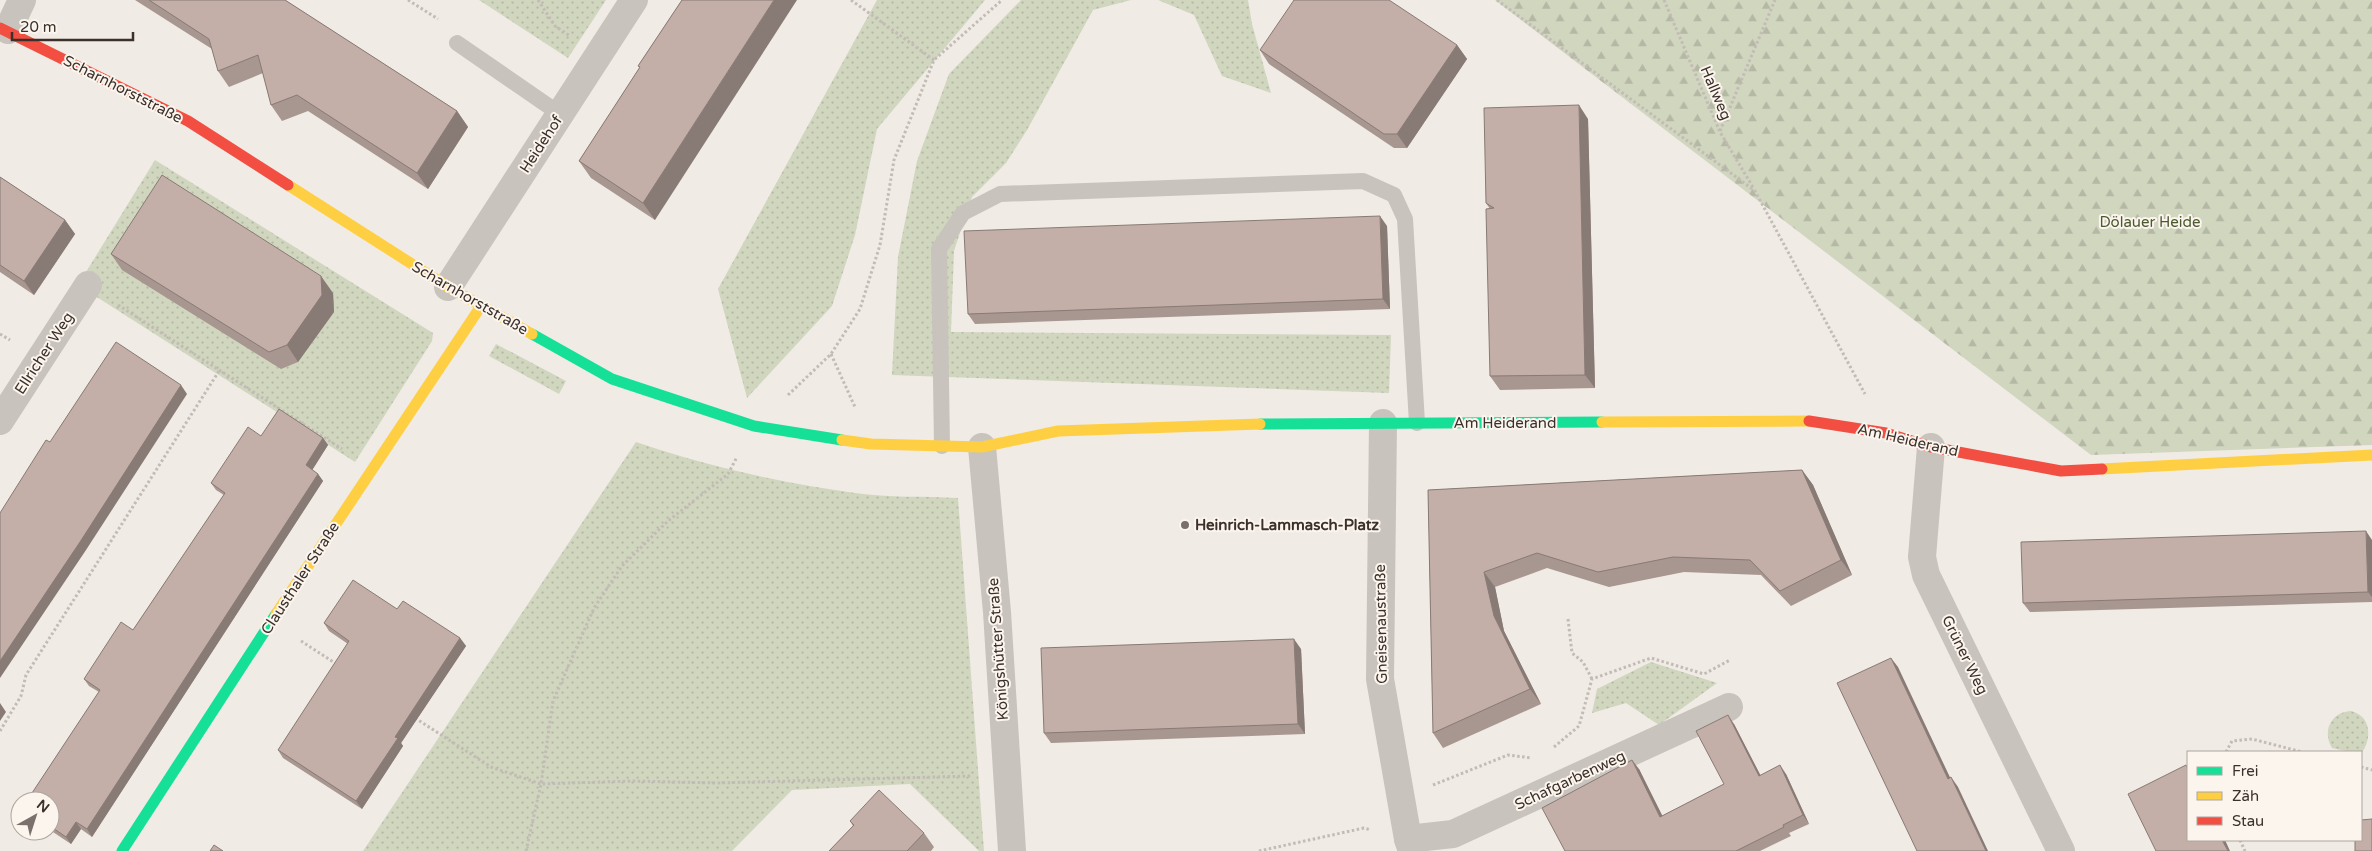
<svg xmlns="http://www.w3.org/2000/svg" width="2372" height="851" font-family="'Varela Round',sans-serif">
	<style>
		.grass { fill: url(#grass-dots) }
		.forest { fill: url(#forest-firs) }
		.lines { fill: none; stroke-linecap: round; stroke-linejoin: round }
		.path { stroke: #c2bbb6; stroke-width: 3; stroke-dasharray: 2.5 2.5; stroke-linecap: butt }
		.lane { stroke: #c9c3be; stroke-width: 16 }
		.street { stroke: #c9c3be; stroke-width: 28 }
		.fast { stroke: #16e098; stroke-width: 11 }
		.slow { stroke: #ffcf43; stroke-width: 11 }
		.jam { stroke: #f24e42; stroke-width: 11 }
		.wall { fill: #a89690 }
		.shaded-wall { fill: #887a75 }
		.building { fill: #c3afa7; stroke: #887a75 }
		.poi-dot { fill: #7a716c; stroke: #fbf5ee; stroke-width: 2 }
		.labels { text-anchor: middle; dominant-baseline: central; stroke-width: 4; stroke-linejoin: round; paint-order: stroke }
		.street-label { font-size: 15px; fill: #3b302b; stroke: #fbf5ee }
		.park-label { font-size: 15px; fill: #4a5a2e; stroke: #fbf5ee }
		.poi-label { font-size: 15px; font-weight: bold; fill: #3b302b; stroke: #fbf5ee; text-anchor: start }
	</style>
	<defs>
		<pattern id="grass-dots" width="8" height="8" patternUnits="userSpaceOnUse" patternTransform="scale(1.25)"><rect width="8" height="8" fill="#d1d6bf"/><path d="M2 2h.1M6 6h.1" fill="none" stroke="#b4b8a4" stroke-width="1.8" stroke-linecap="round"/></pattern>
		<pattern id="forest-firs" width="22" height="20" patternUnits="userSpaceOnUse" patternTransform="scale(1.25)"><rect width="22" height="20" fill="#d1d6bf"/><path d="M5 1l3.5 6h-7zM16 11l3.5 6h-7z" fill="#b4b8a4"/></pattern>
	</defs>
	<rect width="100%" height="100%" fill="#f0ebe5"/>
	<g class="grass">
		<path d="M479,0H606L568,58Z"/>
		<path d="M877,0H985L877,129L855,235L832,306L747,398L718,289Z"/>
		<path d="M1021,0H1131L1093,10L1027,130L1006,163L972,197L954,251L951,332L1391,335L1389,393L892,375L898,257L917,161L949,74Z"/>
		<path d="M1158,0H1248L1252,24L1271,93L1222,76L1194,15Z"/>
		<path d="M155,160L433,333L432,341L355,462L78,285Z"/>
		<path d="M496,344L566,381L559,394L489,356Z"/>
		<path d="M636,442C707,466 780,483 855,493C888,498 924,496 958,498L984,851H979L910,784L792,790L732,851H363Z"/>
		<path d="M1651,662L1717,683L1659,725L1626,703L1592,713L1597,689Z"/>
		<path d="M2351,711C2372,716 2372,740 2361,754V752H2350L2332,748C2322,731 2331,712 2351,711Z"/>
	</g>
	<path class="forest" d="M1495,0H2372V445L2091,455Z"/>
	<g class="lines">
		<g class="path">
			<path d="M408,0L438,19"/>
			<path d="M538,0L555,26L570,36"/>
			<path d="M851,0L934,60"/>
			<path d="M1497,0L1755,191L1865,394"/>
			<path d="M1664,0L1720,132L1754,189"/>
			<path d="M1720,131L1775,0"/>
			<path d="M118,305L342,449"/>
			<path d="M0,334L10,340"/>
			<path d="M831,354L855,407"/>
			<path d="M788,395L831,354L860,309L880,245L894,160L934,60L1002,0"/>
			<path d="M1568,619L1572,653L1583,662L1592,679"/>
			<path d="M301,641L338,665"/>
			<path d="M415,718L491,767L541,784L632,781L717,783L972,776"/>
			<path d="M0,731L21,696L26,675L219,371"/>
			<path d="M1554,747L1579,726L1592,679L1651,658L1704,674L1730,660"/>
			<path d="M2226,752L2232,741L2252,739L2302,752"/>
			<path d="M2361,767L2372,770"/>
			<path d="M1433,785L1508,755L1532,758"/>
			<path d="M2240,840L2245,851"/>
			<path d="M526,851L541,784L553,701L594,608L622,566L668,521L728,474L737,457"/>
			<path d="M1259,851L1364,828L1371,830"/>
		</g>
		<g class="lane">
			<path d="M457,43L560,114"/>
			<path d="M942,446L939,249L963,213L1000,194L1363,181L1394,195L1405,219L1417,423"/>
		</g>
		<g class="street">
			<path d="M8,30L22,0"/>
			<path d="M448,287L634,0"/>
			<path d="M0,421L88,285"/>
			<path d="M1383,423L1380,679L1408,839L1412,851"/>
			<path d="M982,447L997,612L1012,851"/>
			<path d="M1931,447L1922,557L1926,575L2061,851"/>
			<path d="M1408,839L1453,834L1729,707"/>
		</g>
		<g class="fast">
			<path d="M532,334L612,379L754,426L842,440"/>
			<path d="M1260,424L1602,422"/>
			<path d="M122,851L276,614"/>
		</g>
		<g class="slow">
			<path d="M288,185L448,287L532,334"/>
			<path d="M1602,422L1809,421"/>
			<path d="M842,440L871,444L982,447L1058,431L1260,424"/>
			<path d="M2102,469L2372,455"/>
			<path d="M276,614L481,306"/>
		</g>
		<g class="jam">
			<path d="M0,28L188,121L288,185"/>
			<path d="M1809,421L1886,433L1931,447L2061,471L2102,469"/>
		</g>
	</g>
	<g class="wall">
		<path d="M135,0H285L457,111L468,127L428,189L308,111L282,121L271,105L263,73L229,87L218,71L212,49Z"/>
		<path d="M682,0L655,220L591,178L579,161L640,67L638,66Z"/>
		<path d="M1457,45L1467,59L1407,148H1394L1269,64L1260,50Z"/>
		<path d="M1588,119L1595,388L1500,390L1490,376V209L1486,203Z"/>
		<path d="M0,177L65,220L75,234L34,295L0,272Z"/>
		<path d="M1387,226L1390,309L975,324L968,314Z"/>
		<path d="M111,254L333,293L334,312L298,362L281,369L122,270Z"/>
		<path d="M261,436L323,438L328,445L312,470L318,474L323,481L92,837L81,829L71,844L50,830V801H39L37,800L32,793L99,692L89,686L84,679L133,630L224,495L216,490L211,483Z"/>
		<path d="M1802,470L1813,485L1852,575L1791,606L1761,575L1684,572L1609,587L1547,568L1495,587L1504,631L1541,704L1443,748L1433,733L1428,490Z"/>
		<path d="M2372,540V602L2030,612L2023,603Z"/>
		<path d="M397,609L460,638L466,646L401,743L403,746L362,809L283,758L278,750L348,644L329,631L324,623Z"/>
		<path d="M1301,649L1305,734L1051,743L1044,733Z"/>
		<path d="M1734,724L1760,775L1786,774L1809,824L1789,833L1791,836L1760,851H1565L1639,769L1662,816L1724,784Z"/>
		<path d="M850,821L924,833L934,847L931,851H829L853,826Z"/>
	</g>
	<g class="shaded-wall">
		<path d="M774,0H797L655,220L643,203Z"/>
		<path d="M1457,45L1467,59L1407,148L1397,134Z"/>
		<path d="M1579,105L1588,119L1595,388L1585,375Z"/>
		<path d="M457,111L468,127L428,189L417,173Z"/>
		<path d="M1380,216L1387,226L1390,309L1383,299Z"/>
		<path d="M65,220L75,234L34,295L24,281Z"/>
		<path d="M321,276L333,293L334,312L298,362L287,345Z"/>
		<path d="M181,385L187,394L86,550L0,678V661Z"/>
		<path d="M323,438L328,445L311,472L306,465Z"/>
		<path d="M1802,470L1813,485L1852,575L1841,560Z"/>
		<path d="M318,474L323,481L92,837L87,829Z"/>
		<path d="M2366,531L2372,540V597L2368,592Z"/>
		<path d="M1484,572L1495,587L1504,631L1541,704L1530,689L1494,616Z"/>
		<path d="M460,638L466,646L401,743L403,746L362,809L356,801L395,737Z"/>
		<path d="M1294,639L1301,649L1305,734L1298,724Z"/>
		<path d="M1891,658L1898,667L1955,788L1948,779Z"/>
		<path d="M0,703L6,712L0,721Z"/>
		<path d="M1728,715L1734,724L1765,784L1759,776Z"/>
		<path d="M1632,760L1639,769L1667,825L1660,817Z"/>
		<path d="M1780,765L1786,774L1809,824L1803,815Z"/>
		<path d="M1951,777L1958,787L1988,851H1986Z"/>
		<path d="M76,822L81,829L71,844L66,837Z"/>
		<path d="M2222,840H2225L2230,851H2228Z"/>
	</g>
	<g class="building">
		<path d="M149,0H285L457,111L417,173L297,95L271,105L258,55L218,71L209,39Z"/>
		<path d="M682,0H774L643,203L579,161L640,67L638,66Z"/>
		<path d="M1294,0H1389L1457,45L1397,134H1384L1260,50Z"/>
		<path d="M1579,105L1585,375L1490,376L1486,209L1494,208L1486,203L1484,108Z"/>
		<path d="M162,175L321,276L322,295L287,345L269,352L111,254Z"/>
		<path d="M0,177L65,220L24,281L0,265Z"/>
		<path d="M1380,216L1383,299L968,314L964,231Z"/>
		<path d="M116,342L181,385L80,542L0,661V513L46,440L50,442Z"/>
		<path d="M279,409L323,438L306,465L318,474L87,829L76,822L66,837L50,826V801H44L32,793L100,690L84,679L121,622L133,630L225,493L211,483L248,427L261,436Z"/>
		<path d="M1802,470L1841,560L1780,591L1750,560L1673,557L1598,572L1537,553L1484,572L1494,616L1530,689L1433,733L1428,490Z"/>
		<path d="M2366,531L2368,592L2023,603L2021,542Z"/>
		<path d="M353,580L397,609L403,601L460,638L395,737L398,738L356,801L278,750L349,641L324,623Z"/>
		<path d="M1294,639L1298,724L1044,733L1041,648Z"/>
		<path d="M1891,658L1948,779L1951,777L1986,851H1917L1837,683Z"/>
		<path d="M1728,715L1759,776L1780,765L1803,815L1783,825L1784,827L1736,851H1565L1542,808L1632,760L1660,817L1724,784L1696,731Z"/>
		<path d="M2186,765L2188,769V840H2222L2228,851H2156L2128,794Z"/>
		<path d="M879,790L924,833L907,851H829L854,825L850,821Z"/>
		<path d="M2372,819V851H2355V840H2361V820Z"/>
		<path d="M214,845L223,851H210Z"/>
	</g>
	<circle class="poi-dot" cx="1185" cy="525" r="5"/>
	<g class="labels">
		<g class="street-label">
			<text transform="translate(123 89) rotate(27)">Scharnhorststraße</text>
			<text transform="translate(1716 93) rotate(67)">Hallweg</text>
			<text transform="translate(541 144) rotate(-57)">Heidehof</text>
			<text transform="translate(470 298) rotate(30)">Scharnhorststraße</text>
			<text transform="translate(44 353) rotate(-57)">Ellricher Weg</text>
			<text x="1505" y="423">Am Heiderand</text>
			<text transform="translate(1908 440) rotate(13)">Am Heiderand</text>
			<text transform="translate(300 578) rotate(-57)">Clausthaler Straße</text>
			<text transform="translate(1381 624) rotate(-91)">Gneisenaustraße</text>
			<text transform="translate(998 649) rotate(-94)">Königshütter Straße</text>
			<text transform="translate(1965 655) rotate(64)">Grüner Weg</text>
			<text transform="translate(1570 780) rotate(-25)">Schafgarbenweg</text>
		</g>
		<g class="park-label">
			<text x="2150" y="222">Dölauer Heide</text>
		</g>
		<g class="poi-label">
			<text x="1195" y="525">Heinrich-Lammasch-Platz</text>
		</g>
	</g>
	<rect x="2187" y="751" width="175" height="90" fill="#fbf5ee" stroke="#aea6a0"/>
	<rect x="2197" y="767" width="25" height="8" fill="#16e098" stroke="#aea6a0"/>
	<text x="2232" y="776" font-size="15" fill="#3b302b">Frei</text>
	<rect x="2197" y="792" width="25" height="8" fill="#ffcf43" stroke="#aea6a0"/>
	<text x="2232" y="801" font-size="15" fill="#3b302b">Zäh</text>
	<rect x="2197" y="817" width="25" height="8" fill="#f24e42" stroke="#aea6a0"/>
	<text x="2232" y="826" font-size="15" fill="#3b302b">Stau</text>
	<g transform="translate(35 816) rotate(39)"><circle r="24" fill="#fbf5ee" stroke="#aea6a0"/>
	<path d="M0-4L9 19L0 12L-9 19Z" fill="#7a716c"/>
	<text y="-8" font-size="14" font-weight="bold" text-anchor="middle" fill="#3b302b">N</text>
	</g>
	<path d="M12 32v8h121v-8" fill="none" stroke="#3b302b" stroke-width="2.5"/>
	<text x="20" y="32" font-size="15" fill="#3b302b" stroke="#fbf5ee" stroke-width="4" paint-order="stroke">20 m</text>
</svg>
